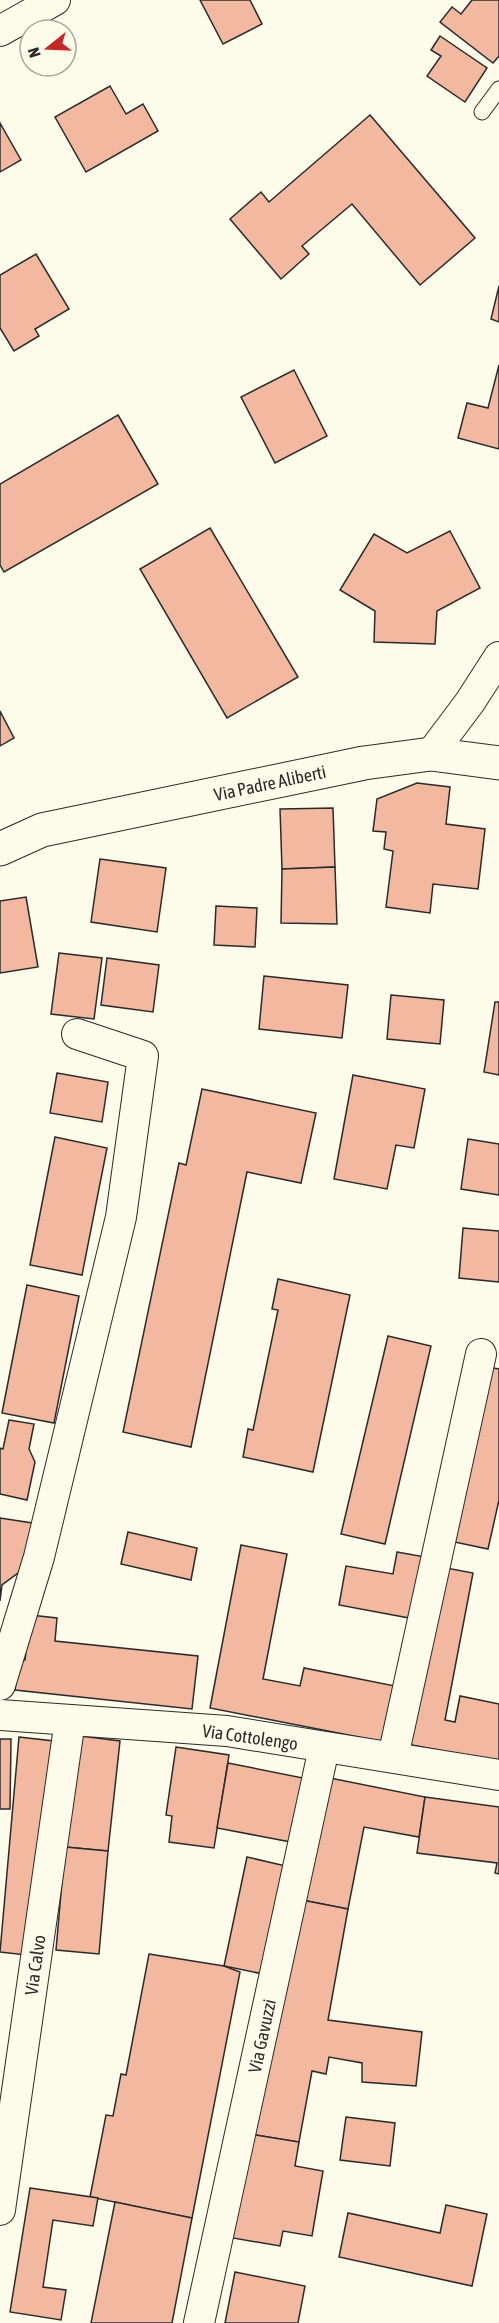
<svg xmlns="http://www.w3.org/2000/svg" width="499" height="2323" font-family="'Asap Condensed',sans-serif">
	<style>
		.building { fill: #f2b8a0; stroke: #2b2b2b; stroke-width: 1.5 }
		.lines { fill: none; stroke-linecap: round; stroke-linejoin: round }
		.lane-casing { stroke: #2b2b2b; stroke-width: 17 }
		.street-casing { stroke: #2b2b2b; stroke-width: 32 }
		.secondary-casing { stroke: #2b2b2b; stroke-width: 35 }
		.lane { stroke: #fdfbea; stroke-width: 15 }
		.street { stroke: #fdfbea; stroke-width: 30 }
		.secondary { stroke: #fdfbea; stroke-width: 33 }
		.labels { text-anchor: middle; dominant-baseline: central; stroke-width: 4.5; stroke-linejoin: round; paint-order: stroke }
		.street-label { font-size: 18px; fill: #2b2b2b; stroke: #fdfbea }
	</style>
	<rect width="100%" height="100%" fill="#fdfbea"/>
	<g class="building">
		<path d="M200,0H250L262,24L223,44Z"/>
		<path d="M472,0H499V56L493,63L440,22L452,7L461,14Z"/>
		<path d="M440,36L487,68L465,102L427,76L441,56L431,50Z"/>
		<path d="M110,86L126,114L143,104L158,131L86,172L55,117Z"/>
		<path d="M370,115L475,238L420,285L352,204L302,246L309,254L281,279L230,219L261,192L269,202Z"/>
		<path d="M0,123L21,160L0,172Z"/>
		<path d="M36,254L69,309L35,329L39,336L14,351L0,328V275Z"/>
		<path d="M499,286V322L491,319Z"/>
		<path d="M499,365V449L458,438L467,403L488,408Z"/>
		<path d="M294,370L327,436L275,463L241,397Z"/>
		<path d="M118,415L158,484L4,572L0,565V484Z"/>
		<path d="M210,528L298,677L227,718L140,569Z"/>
		<path d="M450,531L480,588L437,611L435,644L374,642L375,611L340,590L374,534L407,553Z"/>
		<path d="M0,711L14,738L0,746Z"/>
		<path d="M417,783L450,787L446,824L485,829L478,889L433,884L430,913L386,907L393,851L384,849L386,832L373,831L377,799Z"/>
		<path d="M333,808L335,867L282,869L280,809Z"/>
		<path d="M100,859L166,868L157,932L91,922Z"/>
		<path d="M335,867L337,924L281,923L282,869Z"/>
		<path d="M26,897L38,967L0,973V901Z"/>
		<path d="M216,906L257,908L255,947L214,945Z"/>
		<path d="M59,953L102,958L94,1019L51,1014Z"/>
		<path d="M107,958L159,965L153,1012L101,1005Z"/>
		<path d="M264,976L348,985L342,1038L259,1029Z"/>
		<path d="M391,995L444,1000L440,1044L387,1039Z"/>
		<path d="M495,1002H499V1075L484,1072Z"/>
		<path d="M57,1073L108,1082L102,1122L50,1113Z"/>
		<path d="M353,1075L425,1089L414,1148L396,1145L387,1189L334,1179Z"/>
		<path d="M202,1089L316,1113L301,1183L247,1172L191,1447L123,1432L179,1163L186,1165Z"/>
		<path d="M55,1137L107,1148L82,1275L30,1265Z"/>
		<path d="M468,1139L499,1144V1195L461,1189Z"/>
		<path d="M463,1228L499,1231V1282L459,1278Z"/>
		<path d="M278,1279L350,1295L313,1472L243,1457L248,1429L253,1430L278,1310L272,1309Z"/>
		<path d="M27,1285L79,1296L54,1423L2,1413Z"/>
		<path d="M388,1336L431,1346L385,1544L341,1534Z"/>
		<path d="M483,1366L499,1369V1500L488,1549L445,1540Z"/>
		<path d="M9,1420L34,1424L29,1449L35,1462L27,1500L0,1494V1448L3,1449Z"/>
		<path d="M0,1518L32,1523L26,1567L2,1585L0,1601Z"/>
		<path d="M128,1532L197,1548L191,1580L121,1564Z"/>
		<path d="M241,1545L287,1554L263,1679L300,1686L304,1668L395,1686L384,1742L210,1708Z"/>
		<path d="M397,1552L431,1558L420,1620L339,1605L346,1566L393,1574Z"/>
		<path d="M441,1567L473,1573L445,1720L455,1722L460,1696L499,1704V1762L407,1744Z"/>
		<path d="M30,1615L57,1618L55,1641L198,1656L192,1709L15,1690L19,1660H25Z"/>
		<path d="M73,1735L120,1741L108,1851L65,1847Z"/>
		<path d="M19,1737L54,1741L35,1956L0,1952Z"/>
		<path d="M0,1739H11L10,1809H0Z"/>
		<path d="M176,1747L229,1755L214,1848L169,1842L172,1816L166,1815Z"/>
		<path d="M228,1763L303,1778L291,1842L217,1828Z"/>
		<path d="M325,1777L425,1797L419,1837L364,1827L348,1909L302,1900Z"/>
		<path d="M425,1797L499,1807V1874L495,1873L497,1863L417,1853Z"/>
		<path d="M65,1847L108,1851L99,1954L56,1950Z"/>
		<path d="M247,1857L290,1867L268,1975L224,1966Z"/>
		<path d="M302,1900L348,1909L328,2020L422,2032L416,2086L362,2082V2063L329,2057L326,2074L312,2071L299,2142L250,2134Z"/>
		<path d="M149,1954L224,1966L240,1972L192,2218L90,2197L106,2115L113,2116L121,2074L126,2075Z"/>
		<path d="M346,2117L395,2123L390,2166L340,2160Z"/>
		<path d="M250,2134L299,2142L295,2166L323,2171L312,2236L283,2231L280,2246L233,2238Z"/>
		<path d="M30,2188L98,2198L93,2226L53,2220L43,2287L66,2290L61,2320L10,2312Z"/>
		<path d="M115,2202L192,2218L172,2323H91Z"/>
		<path d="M446,2205L487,2214L472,2286L339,2257L348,2213L440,2233Z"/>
		<path d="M235,2272L305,2286L298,2323H225Z"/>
	</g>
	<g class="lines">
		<defs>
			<path id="lane" d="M482,112L499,89"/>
			<g id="street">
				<path d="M0,31L55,0"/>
				<path d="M431,754L470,702L499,657"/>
				<path d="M0,1685L39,1557L121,1217L143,1056L77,1034"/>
				<path d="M0,1715L227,1731L499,1775"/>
				<path d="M393,1757L481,1354"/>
				<path d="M0,2210L70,1720"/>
				<path d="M199,2323L324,1748"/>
			</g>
			<path id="secondary" d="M0,849L42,830L364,763L431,754L499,763"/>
		</defs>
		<use href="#lane" class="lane-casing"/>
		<use href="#street" class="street-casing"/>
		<use href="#secondary" class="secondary-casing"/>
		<use href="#lane" class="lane"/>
		<use href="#street" class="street"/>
		<use href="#secondary" class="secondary"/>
	</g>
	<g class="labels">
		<g class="street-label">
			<text transform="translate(270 783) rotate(-12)">Via Padre Aliberti</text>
			<text transform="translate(250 1737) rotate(8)">Via Cottolengo</text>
			<text transform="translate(35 1965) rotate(-82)">Via Calvo</text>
			<text transform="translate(262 2036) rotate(-78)">Via Gavuzzi</text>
		</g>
	</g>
	<g transform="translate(48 48) rotate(252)"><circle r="28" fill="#fdfbea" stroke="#a9a89e" stroke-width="1.5"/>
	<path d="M0-4.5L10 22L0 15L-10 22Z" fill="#c62828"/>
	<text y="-9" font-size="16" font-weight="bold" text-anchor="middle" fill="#2b2b2b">N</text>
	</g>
</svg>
